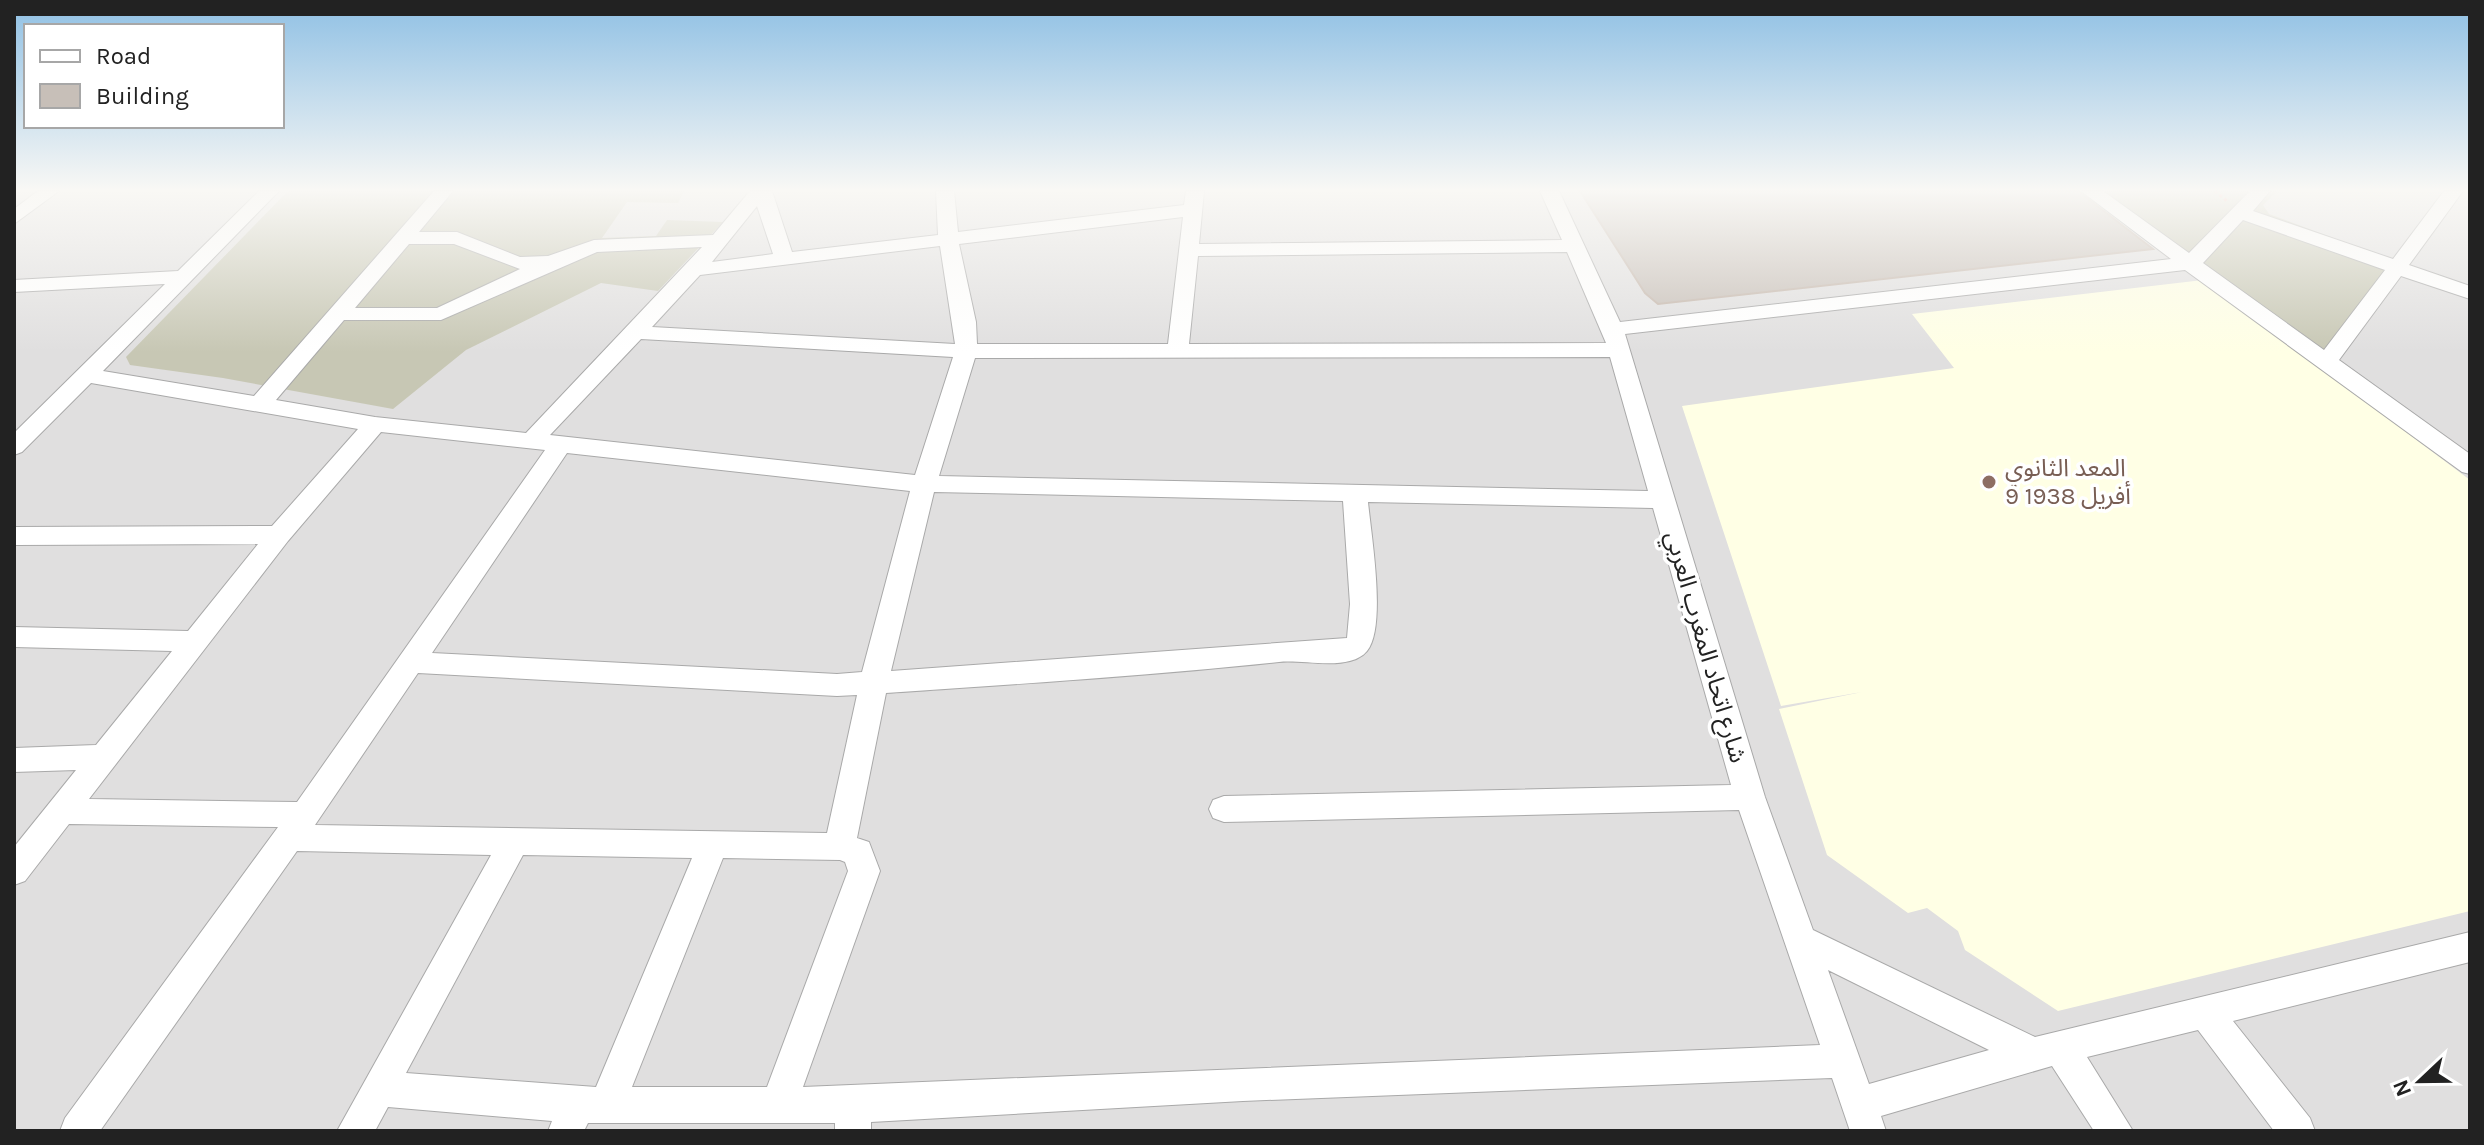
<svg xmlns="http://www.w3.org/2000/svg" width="2484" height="1145" font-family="Karla,'Noto Sans Arabic',sans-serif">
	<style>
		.residential { fill: #e0dfdf }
		.education { fill: #ffffe5 }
		.construction { fill: #c7c7b4 }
		.building { fill: #c7bfb8; stroke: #c4b6ab; stroke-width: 2 }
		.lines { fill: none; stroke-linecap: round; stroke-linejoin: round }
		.street-casing { stroke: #a9a9a9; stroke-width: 2 }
		.path { stroke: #fa8072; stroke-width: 3; stroke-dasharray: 3 3; stroke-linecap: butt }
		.street { fill: #fff; fill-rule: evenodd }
		.education-dot { fill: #8d6e63; stroke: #fff; stroke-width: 3 }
		.labels { text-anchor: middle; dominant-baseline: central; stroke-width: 7; stroke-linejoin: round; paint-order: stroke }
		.education-label { font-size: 24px; fill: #785e54; stroke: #fff; text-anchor: start }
		.street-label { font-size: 24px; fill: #222; stroke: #fff }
	</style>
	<rect width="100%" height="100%" fill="#f2efe9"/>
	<rect class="residential" x="14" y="191" width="2456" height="940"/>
	<path class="education" d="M2203,280L2470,480V911L2058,1011L1965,950L1958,931L1927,908L1908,913L1827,855L1779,709L1862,692L1781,706L1682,406L1954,368L1912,314Z"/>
	<g class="construction">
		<path d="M288,191H684L678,203L627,202L602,238L656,236L667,220L723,222L658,291L601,283L466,350L393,409L223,378L130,365L126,357Z"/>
		<path d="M2080,191H2277L2263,205L2269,214L2408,266L2334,361L2203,278Z"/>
	</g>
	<path class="building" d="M1580,191H2078L2153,249L1658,304L1645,293Z"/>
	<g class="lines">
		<defs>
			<g id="street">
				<path d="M38,191H59L14,224V209Z"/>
				<path d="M259,191H279L103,371L254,396L434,191H453L419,232H457L520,257L548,256L594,240L713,235L750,191H772L792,252L938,235L936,191H954L958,232L1184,205L1186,191H1204L1199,244L1562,240L1540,191H1559L1620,322L2171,259L2081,191H2103L2189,253L2250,191H2270L2253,211L2393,259L2444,191H2463L2409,265L2470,286V299L2401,276L2339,360L2470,454V474L2462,472L2185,270L1625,334L1765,797L1813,930L2035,1037L2470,932V962L2233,1021L2310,1118L2315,1131H2274L2198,1030L2087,1057L2133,1131H2094L2052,1066L1881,1116L1886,1131H1850L1832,1078L1243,1101L871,1122V1131H835V1123H588L584,1131H548L552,1121L388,1107L375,1131H337L491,855L297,851L100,1131H60L65,1118L278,827L69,824L25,881L14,885V847L76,770L14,772V748L96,745L172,651L14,647V627L188,631L258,544L14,545V527L272,526L358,429L91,383L22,452L14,455V433L165,284L14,292V280L178,271ZM757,206L773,254L712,262ZM1183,217L1168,344H977L976,322L959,244ZM2243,220L2385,270L2324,350L2203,263ZM409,244H454L520,269L437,308H355ZM940,246L955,344L652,327L700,275ZM702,247L526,433L375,417L276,400L344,320H441L597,252ZM1567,252L1606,343L1189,344L1198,256ZM641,339L953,357L915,475L550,435ZM1610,357L1648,491L939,476L975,358ZM381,432L545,450L297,802L89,799L288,541ZM567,453L910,491L862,672L837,674L432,653ZM934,492L1343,501L1350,604L1347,638L891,671ZM1368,502L1653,508L1731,785L1224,796L1213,800L1209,809L1213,818L1224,822L1739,810L1820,1045L803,1087L880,871L869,842L857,838L886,693C1017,684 1148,676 1279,662C1303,659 1350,672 1367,651C1387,627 1371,534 1368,502ZM418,673L837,696L857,695L827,833L315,825ZM523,855L692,858L596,1087L406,1073ZM723,858L840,860L845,862L848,871L767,1087H632ZM1828,970L1989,1050L1869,1084Z"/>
			</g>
		</defs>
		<use href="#street" class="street-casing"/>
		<path class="path" d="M2215,191L2227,201"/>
		<use href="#street" class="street"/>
	</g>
	<linearGradient id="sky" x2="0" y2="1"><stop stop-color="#8fc0e4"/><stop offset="0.54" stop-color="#f9f8f5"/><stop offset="1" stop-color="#f9f8f5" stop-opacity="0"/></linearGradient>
	<rect width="2484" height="352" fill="url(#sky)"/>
	<circle class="education-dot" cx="1989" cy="482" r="8"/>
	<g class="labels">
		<g class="education-label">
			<text x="2005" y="468">المعد الثانوي<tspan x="2005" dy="28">9 أفريل 1938</tspan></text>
		</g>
		<g class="street-label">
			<text transform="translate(1706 647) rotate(74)">شارع اتحاد المغرب العربي</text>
		</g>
	</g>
	<rect width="2484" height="1145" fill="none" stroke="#222222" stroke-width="32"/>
	<rect x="24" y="24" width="260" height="104" fill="#ffffff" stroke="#a7a7a7" stroke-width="2"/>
	<rect x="40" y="50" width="40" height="12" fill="#ffffff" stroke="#a7a7a7" stroke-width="2"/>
	<text x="96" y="64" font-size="24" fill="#222222">Road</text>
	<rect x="40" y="84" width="40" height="24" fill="#c7bfb8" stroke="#a7a7a7" stroke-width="2"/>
	<text x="96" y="104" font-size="24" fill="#222222">Building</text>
	<g transform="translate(2420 1081) rotate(248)" stroke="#ffffff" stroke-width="6" paint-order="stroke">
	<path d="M0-6L14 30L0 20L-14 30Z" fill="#222222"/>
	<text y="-12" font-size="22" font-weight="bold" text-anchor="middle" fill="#222222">N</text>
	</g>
</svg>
